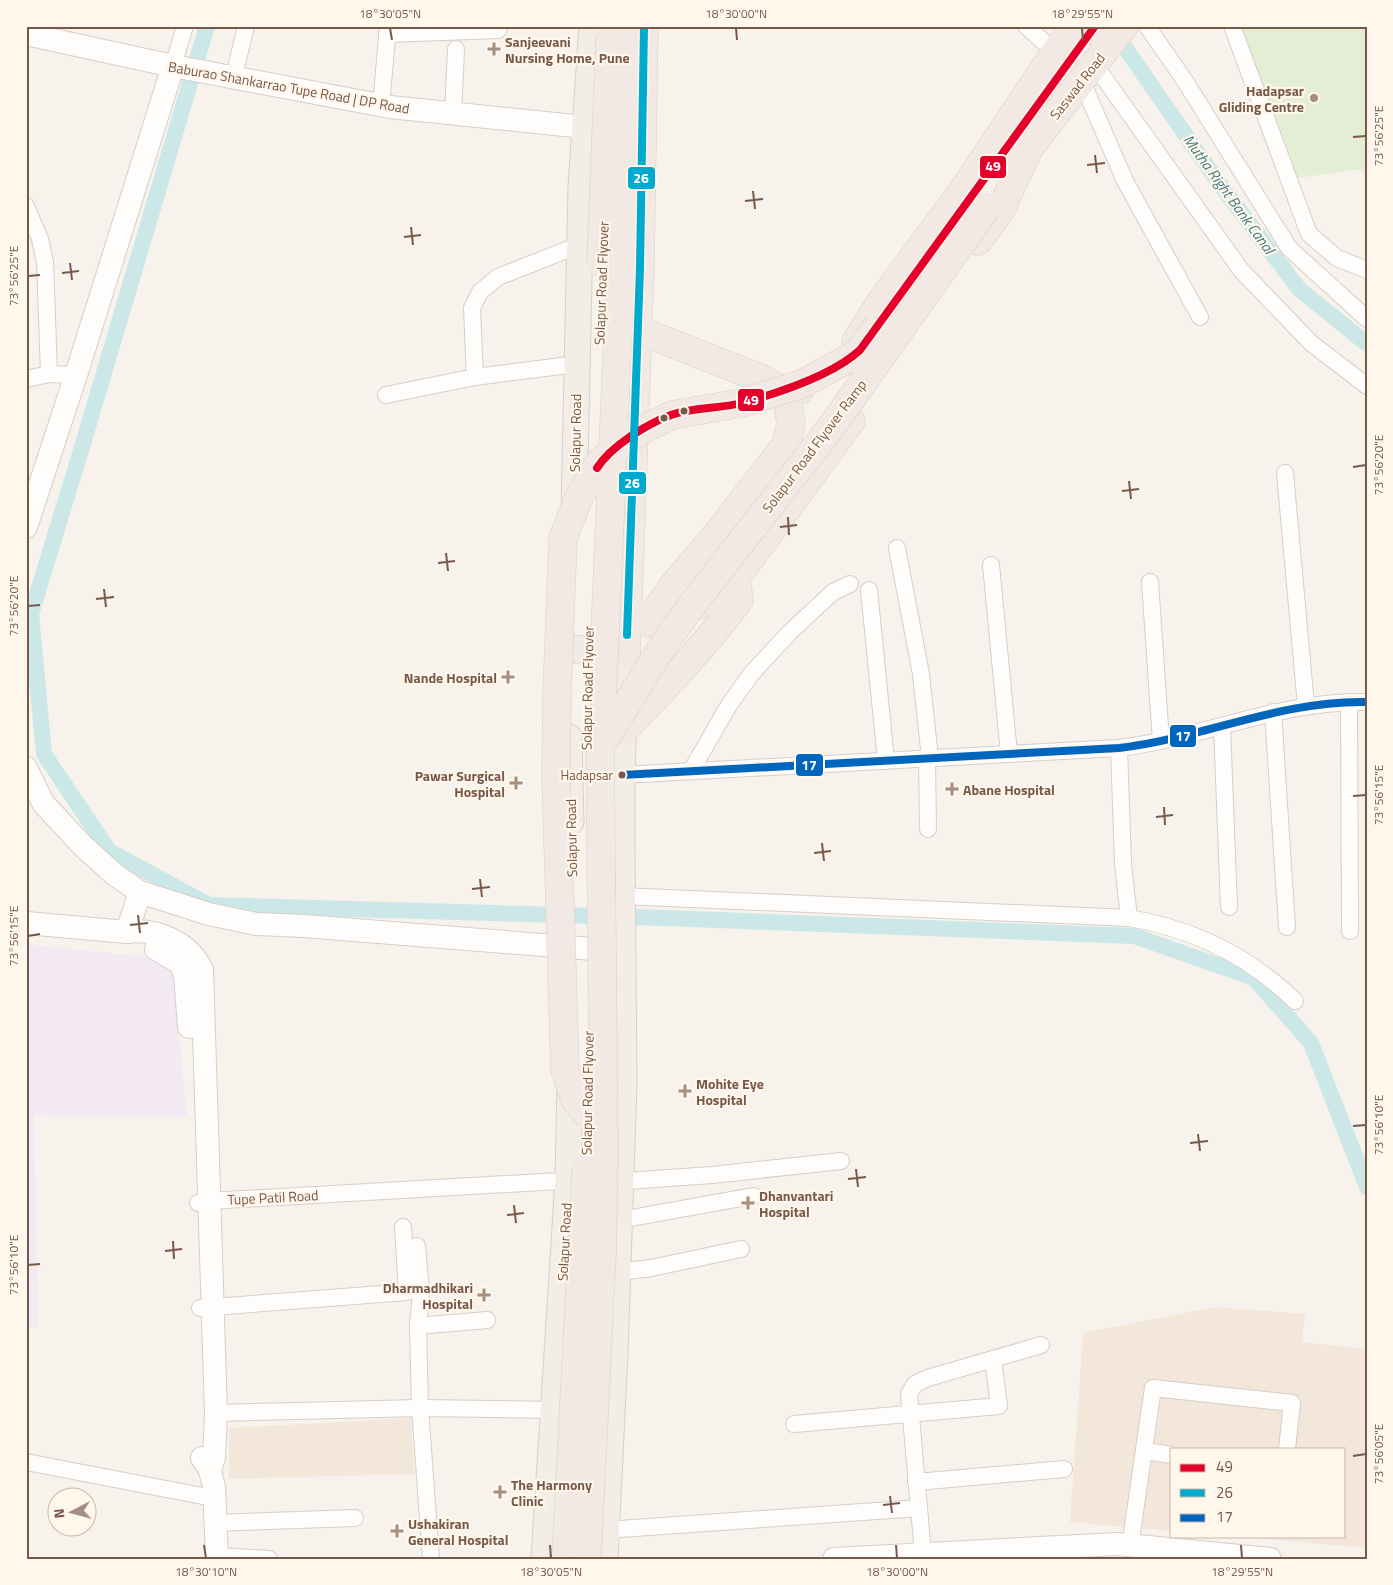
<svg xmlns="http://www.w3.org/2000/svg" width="1393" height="1585" font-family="'Titillium Web',sans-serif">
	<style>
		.residential { fill: #f3e7db }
		.education { fill: #f3e9f3 }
		.green { fill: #e4eed4 }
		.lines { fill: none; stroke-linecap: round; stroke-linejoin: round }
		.canal { stroke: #cbe7e8; stroke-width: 16 }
		.street-casing { stroke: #d6cec8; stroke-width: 18 }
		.secondary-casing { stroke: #d6cec7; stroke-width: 24 }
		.primary-casing { stroke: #d9cfc9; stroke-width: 27 }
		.highway-casing { stroke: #d9cfc9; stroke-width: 29 }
		.street { stroke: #fefdfc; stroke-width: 16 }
		.secondary { stroke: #fefdfc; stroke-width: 22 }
		.primary { stroke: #f2ede5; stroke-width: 25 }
		.highway { stroke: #f2e8e4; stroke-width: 28 }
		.highway-bridge-casing { stroke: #d9cfc9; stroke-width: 29; stroke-linecap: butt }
		.highway-bridge { stroke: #f2e8e4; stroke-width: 28 }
		.bus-1-casing { stroke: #fff7eb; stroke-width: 11 }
		.bus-2-casing { stroke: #fff7eb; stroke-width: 11 }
		.bus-3-casing { stroke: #fff7eb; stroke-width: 11 }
		.bus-1 { stroke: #e4002b; stroke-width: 8 }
		.bus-2 { stroke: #00a9ce; stroke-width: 8 }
		.bus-3 { stroke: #0065bd; stroke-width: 8 }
		.ticks { fill: none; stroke: #775849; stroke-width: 2 }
		.poi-dot { fill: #a48e82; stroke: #fff7eb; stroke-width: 2 }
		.bus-dot { fill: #775849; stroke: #fff7eb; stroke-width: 2 }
		.labels { text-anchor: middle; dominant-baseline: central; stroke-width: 4.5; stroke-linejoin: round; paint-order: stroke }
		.bus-label { font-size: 13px; fill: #775849; stroke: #fff7eb; text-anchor: end }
		.poi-label { font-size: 14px; font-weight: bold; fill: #775849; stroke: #fff7eb; text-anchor: start }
		.street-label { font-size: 14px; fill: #775849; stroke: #fff7eb }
		.water-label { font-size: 15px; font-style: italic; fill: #3f7a83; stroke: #fff7eb }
		.line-badge { stroke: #fff7eb; stroke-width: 2 }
		.badge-label { font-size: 14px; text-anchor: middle; font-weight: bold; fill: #fff }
		.neatline { fill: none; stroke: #775849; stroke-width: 2 }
		.ticks-label { font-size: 12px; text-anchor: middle; fill: #775849 }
	</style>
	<rect width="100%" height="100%" fill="#f7f2eb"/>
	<g class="residential">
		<path d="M1215,1307L1305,1314L1302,1342L1364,1349L1367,1359V1548L1232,1536H1344V1449H1172V1531L1070,1522L1083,1333Z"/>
		<path d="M411,1418L414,1474L229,1479V1428Z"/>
	</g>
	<path class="education" d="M26,944L172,960L187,1117L34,1115L38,1327H26Z"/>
	<path class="green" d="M1237,26H1367V182L1363,169L1290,179Z"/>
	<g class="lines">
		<g class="canal">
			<path d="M207,26L79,457L31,614L44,754L109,851L209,905L664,918L1134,936L1254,978L1311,1043L1367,1187"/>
			<path d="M1112,29L1219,183L1299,289L1367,344"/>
		</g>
		<defs>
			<g id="street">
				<path d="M1026,26L1055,52"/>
				<path d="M1147,26L1185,81L1289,248L1367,319"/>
				<path d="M1232,26L1309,234L1337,258L1367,270"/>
				<path d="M387,34L498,30L500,26"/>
				<path d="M1094,64L1241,270L1311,343L1367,386"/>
				<path d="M173,66L185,26"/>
				<path d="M234,76L246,26"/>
				<path d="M1081,79L1125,181L1200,317"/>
				<path d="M381,106L388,26"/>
				<path d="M453,113L456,49"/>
				<path d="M26,206L40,239L45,262L49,374"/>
				<path d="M475,377L472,308L480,292L498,277L579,245"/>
				<path d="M26,379L49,374L76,375"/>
				<path d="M386,395L475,377L577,364"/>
				<path d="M1285,473L1306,706"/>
				<path d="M897,548L921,674L930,758"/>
				<path d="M991,565L1009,754"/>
				<path d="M1150,582L1161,741"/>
				<path d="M869,590L886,761"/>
				<path d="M1349,702L1350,931"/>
				<path d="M1273,712L1287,927"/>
				<path d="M1222,726L1229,907"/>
				<path d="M1119,748L1123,864L1129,918"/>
				<path d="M927,758L928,829"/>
				<path d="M691,771L729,705L752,673L790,632L833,592L850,584"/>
				<path d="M622,775L1119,748C1203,738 1281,700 1367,702"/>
				<path d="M622,896L1129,918C1194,929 1248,955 1295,1001"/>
				<path d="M612,1182L712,1175L841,1161"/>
				<path d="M198,1203L209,1201L577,1180"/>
				<path d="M620,1220L753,1196"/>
				<path d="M417,1246L421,1291L418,1326L420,1408L431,1559"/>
				<path d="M618,1272L651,1268L741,1249"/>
				<path d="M200,1308L407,1292L403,1227"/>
				<path d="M418,1326L487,1320"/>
				<path d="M216,1413L420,1408L554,1410"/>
				<path d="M794,1424L999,1406L993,1359"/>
				<path d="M1144,1451L1172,1455"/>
				<path d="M26,1462L213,1498"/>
				<path d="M916,1482L1064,1469"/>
				<path d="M215,1523L355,1518"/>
				<path d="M606,1530L919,1508"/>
				<path d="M1130,1546L1153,1388L1292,1403L1287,1449"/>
				<path d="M923,1554L909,1394L915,1384L928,1378L1041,1345"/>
				<path d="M217,1556L269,1559"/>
			</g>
			<g id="secondary">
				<path d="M26,34L173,66L390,107L584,127"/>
				<path d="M26,527L76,375L173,66"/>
				<path d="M26,768L43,803L83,846L114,874L140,892L209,914L256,924L304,926L618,951"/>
				<path d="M26,923L127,932C157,928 190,943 202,970L216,1413L214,1458L210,1470"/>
				<path d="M127,932L140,892"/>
				<path d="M156,949L180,963L185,975L189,1027"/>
				<path d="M202,1458L210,1470L214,1487L217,1559"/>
				<path d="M834,1559L1117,1544L1270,1559"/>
			</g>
			<g id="primary">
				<path d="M574,512L581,186L592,26"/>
				<path d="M569,737L571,822"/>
				<path d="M544,1559L568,1179L570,1080"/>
				<path d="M605,1559L615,1354L624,1084L622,846V775L626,653"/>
			</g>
			<g id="highway">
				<path d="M1019,161L1124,26"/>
				<path d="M978,241L1000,211L1030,146"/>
				<path d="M638,330L760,378L786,392L800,390"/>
				<path d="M856,342L882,300L964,189L1060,45L1071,33L1092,30"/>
				<path d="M652,615L682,611L712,599L736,578L851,421"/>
				<path d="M647,623L673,586L718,533L786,445L791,424L786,392"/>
				<path d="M571,649L626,653"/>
				<path d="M626,653L640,268L644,26"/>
				<path d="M623,731C664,689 704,647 739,600L736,578"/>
			</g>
		</defs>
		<use href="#street" class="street-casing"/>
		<use href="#secondary" class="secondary-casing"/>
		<use href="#primary" class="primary-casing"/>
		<use href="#highway" class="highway-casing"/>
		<use href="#street" class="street"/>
		<use href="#secondary" class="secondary"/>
		<use href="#primary" class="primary"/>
		<use href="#highway" class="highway"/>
		<defs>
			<g id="highway-bridge">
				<path d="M601,263L610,36"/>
				<path d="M602,744L660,650L695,601L832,426L987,207"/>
				<path d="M589,1116L575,1100L565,1070L556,776L557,694L563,538L580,495L601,461L624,441L650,426L672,415L741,403L802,384L851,357L860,350L879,324"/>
				<path d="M566,1559L586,1168"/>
				<path d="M587,1559L602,1253L604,1158L600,747L631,33"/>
			</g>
		</defs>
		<use href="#highway-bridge" class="highway-bridge-casing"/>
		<use href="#highway-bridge" class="highway-bridge"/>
		<defs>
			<path id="bus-1" d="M597,468C611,446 647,424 671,415C693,407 719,409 742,403C778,393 833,375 860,350L1095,26"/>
			<path id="bus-2" d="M627,635L640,268L644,26"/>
			<path id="bus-3" d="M622,775L1119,748C1203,738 1281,700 1367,702"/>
		</defs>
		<use href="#bus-1" class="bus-1-casing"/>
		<use href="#bus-2" class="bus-2-casing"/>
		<use href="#bus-3" class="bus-3-casing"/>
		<use href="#bus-1" class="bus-1"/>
		<use href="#bus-2" class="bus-2"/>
		<use href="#bus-3" class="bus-3"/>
	</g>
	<path class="ticks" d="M390,28L392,40M736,28L737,40M1082,28L1083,40M1353,137L1366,136M1095,155L1097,173M1087,165L1105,163M753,191L755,209M745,201L763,199M411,227L413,245M404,237L421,235M70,263L72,280M62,273L79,271M28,276L40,275M1353,467L1366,465M1129,481L1131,499M1122,491L1139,489M788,517L789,535M780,527L797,525M446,553L448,571M438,563L455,561M104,589L106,607M96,599L114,597M28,606L40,605M1353,796L1366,795M1164,807L1165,825M1156,817L1173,815M822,843L824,861M814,853L831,851M480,879L482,897M472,889L490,887M138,915L140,933M130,925L148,923M28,936L40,934M1353,1126L1366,1125M1198,1134L1200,1151M1190,1143L1208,1141M856,1169L858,1187M848,1179L866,1177M514,1205L516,1223M507,1215L524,1213M173,1241L174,1259M165,1251L182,1249M28,1265L40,1264M1353,1456L1366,1454M890,1496L892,1513M883,1505L900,1503M204,1545L206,1558M550,1545L551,1558M896,1545L897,1558M1241,1545L1242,1558"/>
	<g class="poi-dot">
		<path d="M491.5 41.5h5v5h5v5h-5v5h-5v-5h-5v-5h5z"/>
		<circle cx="1314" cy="98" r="5"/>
		<path d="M505.5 669.5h5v5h5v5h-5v5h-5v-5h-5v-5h5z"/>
		<path d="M513.5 775.5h5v5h5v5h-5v5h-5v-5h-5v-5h5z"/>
		<path d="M949.5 781.5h5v5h5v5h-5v5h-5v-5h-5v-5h5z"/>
		<path d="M682.5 1083.5h5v5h5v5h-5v5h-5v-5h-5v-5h5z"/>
		<path d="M745.5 1195.5h5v5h5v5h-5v5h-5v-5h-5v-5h5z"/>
		<path d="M481.5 1287.5h5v5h5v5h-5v5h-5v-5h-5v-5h5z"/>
		<path d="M497.5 1484.5h5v5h5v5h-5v5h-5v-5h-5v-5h5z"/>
		<path d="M394.5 1523.5h5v5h5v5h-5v5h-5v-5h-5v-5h5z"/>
	</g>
	<g class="bus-dot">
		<circle cx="684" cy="411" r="4.5"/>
		<circle cx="664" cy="418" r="4.5"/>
		<circle cx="622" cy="775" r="4.5"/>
	</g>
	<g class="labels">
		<g class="bus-label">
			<text x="613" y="775">Hadapsar</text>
		</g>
		<g class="poi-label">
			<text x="505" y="41">Sanjeevani<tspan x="505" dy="16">Nursing Home, Pune</tspan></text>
			<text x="1304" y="90" text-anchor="end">Hadapsar<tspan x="1304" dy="16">Gliding Centre</tspan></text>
			<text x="497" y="677" text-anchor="end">Nande Hospital</text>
			<text x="505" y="775" text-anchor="end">Pawar Surgical<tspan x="505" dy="16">Hospital</tspan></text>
			<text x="963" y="789">Abane Hospital</text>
			<text x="696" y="1083">Mohite Eye<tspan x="696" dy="16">Hospital</tspan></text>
			<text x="759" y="1195">Dhanvantari<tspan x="759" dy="16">Hospital</tspan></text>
			<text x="473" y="1287" text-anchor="end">Dharmadhikari<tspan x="473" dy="16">Hospital</tspan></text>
			<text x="511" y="1484">The Harmony<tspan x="511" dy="16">Clinic</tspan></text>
			<text x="408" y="1523">Ushakiran<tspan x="408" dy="16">General Hospital</tspan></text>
		</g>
		<g class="street-label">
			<text transform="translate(1077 86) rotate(-52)">Saswad Road</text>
			<text transform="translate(289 87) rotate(10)">Baburao Shankarrao Tupe Road | DP Road</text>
			<text transform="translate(601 283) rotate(-88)">Solapur Road Flyover</text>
			<text transform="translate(575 433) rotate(-89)">Solapur Road</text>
			<text transform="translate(814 446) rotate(-53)">Solapur Road Flyover Ramp</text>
			<text transform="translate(587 688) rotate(-89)">Solapur Road Flyover</text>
			<text transform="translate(571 838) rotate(-91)">Solapur Road</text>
			<text transform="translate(587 1093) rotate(-89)">Solapur Road Flyover</text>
			<text transform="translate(273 1197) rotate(-3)">Tupe Patil Road</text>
			<text transform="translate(564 1242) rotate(-87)">Solapur Road</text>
		</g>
		<g class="water-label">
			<text transform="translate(1229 194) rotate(54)">Mutha Right Bank Canal</text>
		</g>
	</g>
	<g class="line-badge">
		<rect x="979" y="155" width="28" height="24" rx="5" fill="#e4002b"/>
		<rect x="627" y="166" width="29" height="24" rx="5" fill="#00a9ce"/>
		<rect x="737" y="388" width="28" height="24" rx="5" fill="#e4002b"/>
		<rect x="618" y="471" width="29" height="24" rx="5" fill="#00a9ce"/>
		<rect x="1169" y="724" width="28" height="24" rx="5" fill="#0065bd"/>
		<rect x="795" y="753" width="29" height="24" rx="5" fill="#0065bd"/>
	</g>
	<g class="badge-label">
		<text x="993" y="171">49</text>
		<text x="641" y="183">26</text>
		<text x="751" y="405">49</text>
		<text x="632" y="488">26</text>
		<text x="1183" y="741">17</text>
		<text x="809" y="770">17</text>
	</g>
	<rect width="1393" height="1585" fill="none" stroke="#fff7eb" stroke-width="55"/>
	<rect x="1170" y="1448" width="175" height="90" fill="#fff7eb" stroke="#c9b7aa"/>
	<rect x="1180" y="1464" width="25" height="8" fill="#e4002b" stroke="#c9b7aa"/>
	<text x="1216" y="1472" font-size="15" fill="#775849">49</text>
	<rect x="1180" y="1489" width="25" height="8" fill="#00a9ce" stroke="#c9b7aa"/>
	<text x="1216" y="1498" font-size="15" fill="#775849">26</text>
	<rect x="1180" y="1514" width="25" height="8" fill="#0065bd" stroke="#c9b7aa"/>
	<text x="1216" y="1522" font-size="15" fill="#775849">17</text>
	<g transform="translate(72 1512) rotate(264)"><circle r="24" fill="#fff7eb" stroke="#c9b7aa"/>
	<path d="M0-4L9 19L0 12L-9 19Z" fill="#a48e82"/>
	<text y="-8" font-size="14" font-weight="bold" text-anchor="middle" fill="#775849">N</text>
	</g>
	<rect x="28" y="28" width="1338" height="1530" class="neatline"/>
	<g class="ticks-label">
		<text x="390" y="18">18°30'05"N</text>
		<text x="736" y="18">18°30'00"N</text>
		<text x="1082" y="18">18°29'55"N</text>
		<text transform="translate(1379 136) rotate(-90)" y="4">73°56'25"E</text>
		<text transform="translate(14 276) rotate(-90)" y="4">73°56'25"E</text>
		<text transform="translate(1379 465) rotate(-90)" y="4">73°56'20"E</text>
		<text transform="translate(14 606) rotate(-90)" y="4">73°56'20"E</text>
		<text transform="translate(1379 795) rotate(-90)" y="4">73°56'15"E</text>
		<text transform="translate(14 936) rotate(-90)" y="4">73°56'15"E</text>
		<text transform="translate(1379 1125) rotate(-90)" y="4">73°56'10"E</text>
		<text transform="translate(14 1265) rotate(-90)" y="4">73°56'10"E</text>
		<text transform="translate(1379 1454) rotate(-90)" y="4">73°56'05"E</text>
		<text x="206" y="1576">18°30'10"N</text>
		<text x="551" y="1576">18°30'05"N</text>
		<text x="897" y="1576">18°30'00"N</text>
		<text x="1242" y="1576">18°29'55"N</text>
	</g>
</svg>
